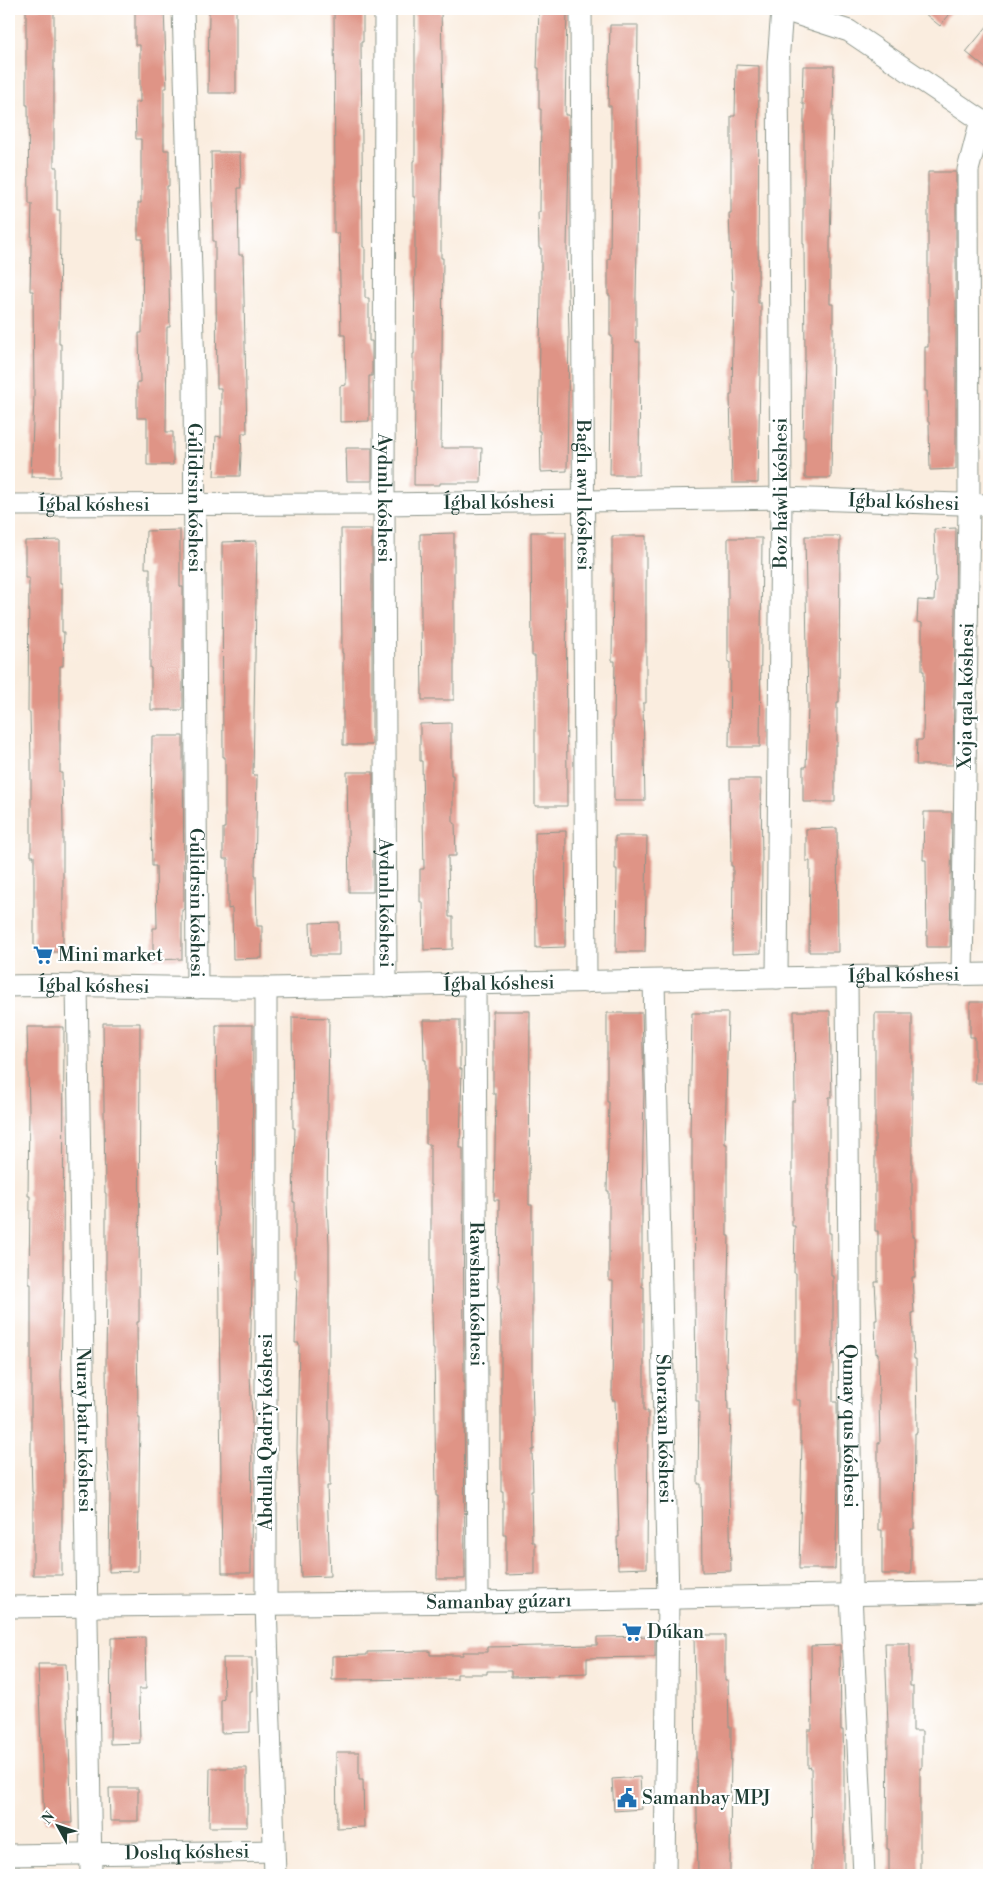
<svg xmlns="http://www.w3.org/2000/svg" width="998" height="1884" font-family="'Libre Bodoni',serif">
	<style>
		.building { fill: #df9486 }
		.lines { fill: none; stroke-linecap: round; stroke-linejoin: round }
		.minor-casing { stroke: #8c958a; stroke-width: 23 }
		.minor { stroke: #fff; stroke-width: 21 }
		.labels { text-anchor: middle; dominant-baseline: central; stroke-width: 4.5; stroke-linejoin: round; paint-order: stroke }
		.street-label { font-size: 19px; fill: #1f3d34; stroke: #fff }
		.poi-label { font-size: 19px; fill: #1f3d34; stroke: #fff; text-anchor: start }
	</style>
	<rect width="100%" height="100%" fill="#fff"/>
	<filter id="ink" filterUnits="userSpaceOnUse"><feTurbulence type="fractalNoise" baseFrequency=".02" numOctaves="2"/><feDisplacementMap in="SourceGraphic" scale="10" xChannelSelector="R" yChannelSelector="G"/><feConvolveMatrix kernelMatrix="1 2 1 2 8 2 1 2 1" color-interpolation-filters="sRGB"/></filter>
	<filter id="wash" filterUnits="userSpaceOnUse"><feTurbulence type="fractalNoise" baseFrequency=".0096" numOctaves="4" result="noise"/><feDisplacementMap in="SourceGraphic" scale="20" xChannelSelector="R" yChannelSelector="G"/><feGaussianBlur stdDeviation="1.12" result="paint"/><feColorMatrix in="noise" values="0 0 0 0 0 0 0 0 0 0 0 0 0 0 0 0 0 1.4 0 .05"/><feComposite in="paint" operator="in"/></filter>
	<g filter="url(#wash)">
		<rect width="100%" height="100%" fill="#faeddf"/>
		<g id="blocks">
			<g class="building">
				<path d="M26,9H54V167H57V210H60L59,344H61V381L60,477H31L34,396L33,291H30L32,204H29L28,105H26Z"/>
				<path d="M135,9H164L167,88H164V150H169V186H167L170,327H167L166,432H173V465H147V418H137V382H140L139,333H142L143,239H138V203H141V139H136L135,102H140V45H135Z"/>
				<path d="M209,9H236V93H208Z"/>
				<path d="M334,9H363V42H361L363,247H365V298H369V341H372V376H369V421L340,422V386L346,385L345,335H341L339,233H334V197H335Z"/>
				<path d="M415,9H441L443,101L441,197V258H443L441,448H482L481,483H440V485H414L415,391H413V354H414L415,258V197H413V161H415Z"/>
				<path d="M539,9H567L565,115H569V152L567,248L569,335L567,471L541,472L540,431H538L541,298V248H539L538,212H540L541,109H539V68H537Z"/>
				<path d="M919,9H954L940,26Z"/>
				<path d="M989,24V71L966,52Z"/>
				<path d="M610,25H638L637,106L638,199L636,295V342H640L639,475H610L612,336H610V295H608V259H610L611,162V106H608Z"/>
				<path d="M736,65L759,66L758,303H761V322L758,483H732L730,395H732L734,290H732L729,213H731V116H735Z"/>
				<path d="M803,66H834L830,244V304H833V341L831,478H805V437H803L805,356L804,244H803V208H804V104H802Z"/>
				<path d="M211,152H240L241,188H238L239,255H243L247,433H242L240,476H214L216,436L221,437V388H217L216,292H215V241H213Z"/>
				<path d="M928,172H956V469L930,470L929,422H928L927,391H925V347H928Z"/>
				<path d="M346,448H372V481H347Z"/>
				<path d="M956,528L953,765H916L917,740H923L924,671H922V623L917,622L918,600L934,601L935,581H936L934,529Z"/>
				<path d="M341,529H372V745H343V653H342Z"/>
				<path d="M180,530V587H183V710H151V668H150V568H145L146,531Z"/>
				<path d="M531,532H566L567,806H535V656H532Z"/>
				<path d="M454,533V700H422L420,534Z"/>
				<path d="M612,536H646V703H643L645,801H614L613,718H614L615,661H612L613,573H612Z"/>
				<path d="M805,536H840L839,702H837V746H835V802H803V767H806L808,708Z"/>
				<path d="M728,538H762L760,747H729L730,662H728Z"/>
				<path d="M60,540V583H62V632H64L63,666H60V773H62L63,824V952H34V856H31V762L30,712H28L29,578H25V541Z"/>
				<path d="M257,541L253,775H257L255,875H256L257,926H262V958L233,959L232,908L228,909V859H223V828H225V757H223L222,542Z"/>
				<path d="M451,723V775H453V823H455L456,856H448L449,917H453V949L424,950L423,902H420V869H424L422,761H420V724Z"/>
				<path d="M152,736H183L184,910H182V959L153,960V928H157L156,866H152L151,819Z"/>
				<path d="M347,772H373V892H349Z"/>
				<path d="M730,779H761L762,865L761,953L732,954L733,866H731Z"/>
				<path d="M924,812H952L950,947H927L926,860H923Z"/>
				<path d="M837,828L838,952H809L810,861H806V829Z"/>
				<path d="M566,831L565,947L536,948L535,832Z"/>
				<path d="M615,836H647L645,952H616L617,869H615Z"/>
				<path d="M339,922V955H311L310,923Z"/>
				<path d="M970,1002H989V1083H975V1037H970Z"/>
				<path d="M493,1011H530L529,1205H532V1376L534,1450H532L533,1491H531L532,1542H535V1574L506,1575V1534H503V1491H501V1322L500,1287H498L499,1200H494L496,1094H493Z"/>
				<path d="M794,1011H830L832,1097H829V1233H831V1276H833V1402H837L838,1485L835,1569H799L802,1442H800V1400H796V1273H794L795,1226H792V1101H795Z"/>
				<path d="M607,1013H642L644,1085L642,1202V1287H644V1411H648L647,1568L618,1569L617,1537H619L615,1400H612L613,1281H609V1191H607L609,1102H607Z"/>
				<path d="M692,1013H728L725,1144H727V1236H729L726,1366H727L728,1410H731L729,1484L731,1571L702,1572L701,1484H698L699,1401H696L694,1181H692V1138H690Z"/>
				<path d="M875,1013H912V1237H914L915,1277H912L914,1313H912L914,1359H916L917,1433H915L914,1529H911V1574H882V1530H878V1443H880L878,1353L876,1354L875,1320H877L875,1282H878V1231H875Z"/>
				<path d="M292,1017L329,1018L327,1203L329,1244V1419H330V1486H327L330,1576L301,1577L297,1450L299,1343H295L297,1279H295V1202H293L295,1128H293Z"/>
				<path d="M423,1020H460V1069H462L460,1148H463L465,1579H437L438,1496H436L434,1349H433L431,1276V1185H430V1144H426V1060H424Z"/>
				<path d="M103,1023H140L139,1322H137L138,1417H140L138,1571L109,1572L110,1488L107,1448L106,1365L107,1280H106V1193H105Z"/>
				<path d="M216,1025H253L252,1282L250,1374L252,1419L251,1573H222Z"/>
				<path d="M27,1027H64L63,1284L61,1376L63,1421L64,1491H62V1575H33V1492H32L31,1452V1284H29L30,1196H28L29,1111Z"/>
				<path d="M694,1635H725V1680H728L729,1727H731L730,1875H698Z"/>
				<path d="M655,1636V1657L587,1658V1673L558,1674V1676L511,1677V1671H487V1674H457V1679L332,1680V1656L367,1655V1652L430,1651V1655H463V1652H487V1647L597,1645V1637Z"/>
				<path d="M145,1637L146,1689H139L140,1743L110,1744L111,1638Z"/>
				<path d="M885,1643H910V1686H913V1731H922V1768H920V1875H889V1849H887L888,1726Z"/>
				<path d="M840,1645L841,1730H843L844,1772V1875H812L811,1767L808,1768V1730H812L811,1646Z"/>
				<path d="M223,1658H252V1691H250V1732L221,1733V1700L224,1699Z"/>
				<path d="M38,1664H66L72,1823H44Z"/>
				<path d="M336,1752H359V1780H363L364,1827L337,1828Z"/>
				<path d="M210,1768H247V1827H209Z"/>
				<path d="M640,1777L642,1809L614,1811L612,1779Z"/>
				<path d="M109,1788H138V1821H110Z"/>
			</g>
		</g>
	</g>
	<g filter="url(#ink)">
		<use href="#blocks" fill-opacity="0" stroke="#8c958a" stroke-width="1"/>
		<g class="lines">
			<defs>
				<g id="minor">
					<path id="s1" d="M183,9L194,371L197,988"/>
					<path id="s2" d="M385,9L384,504L386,986"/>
					<path id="s3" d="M581,9L586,982"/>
					<path d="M781,9L849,31L981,120L968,170L969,505L962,975"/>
					<path id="s4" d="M9,505L384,504L781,498L989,505"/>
					<path id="s5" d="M847,977L851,1594L864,1875"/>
					<path id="s6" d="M777,978L781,498L778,63L782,9"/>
					<path id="s7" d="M654,981L668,1598L665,1875"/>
					<path id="s8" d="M77,984L91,1875"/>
					<path id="s9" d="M475,985L478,1602"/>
					<path id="s10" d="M9,986C96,984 183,989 270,988C510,984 749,977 989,974"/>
					<path d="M266,988V1604L275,1875"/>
					<path id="s11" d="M9,1607L478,1602L989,1592"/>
					<path id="s12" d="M9,1855L274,1851"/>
				</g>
			</defs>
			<use href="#minor" class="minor-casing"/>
			<use href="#minor" class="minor"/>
		</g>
	</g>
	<defs>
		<symbol id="supermarket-bare" viewBox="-9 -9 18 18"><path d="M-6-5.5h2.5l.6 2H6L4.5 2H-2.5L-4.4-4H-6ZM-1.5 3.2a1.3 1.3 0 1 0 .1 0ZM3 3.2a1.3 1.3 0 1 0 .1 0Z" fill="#1f6fb2" stroke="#fff" stroke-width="2.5" paint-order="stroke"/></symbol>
		<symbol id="civic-bare" viewBox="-9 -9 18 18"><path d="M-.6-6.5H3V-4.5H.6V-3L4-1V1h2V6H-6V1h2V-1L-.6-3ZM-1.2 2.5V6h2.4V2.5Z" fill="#1f6fb2" stroke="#fff" stroke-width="2.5" paint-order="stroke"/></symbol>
	</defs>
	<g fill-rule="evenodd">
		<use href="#supermarket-bare" x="29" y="941" width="28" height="28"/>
		<use href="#supermarket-bare" x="618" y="1618" width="28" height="28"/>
		<use href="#civic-bare" x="613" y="1784" width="28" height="28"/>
	</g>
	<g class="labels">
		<g class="street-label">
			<text stroke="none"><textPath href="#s6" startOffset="485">Boz háwli kóshesi</textPath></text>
			<text stroke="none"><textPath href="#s3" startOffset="486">Baǵlı awıl kóshesi</textPath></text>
			<text stroke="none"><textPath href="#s2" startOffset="489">Aydınlı kóshesi</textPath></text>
			<text stroke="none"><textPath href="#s1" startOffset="489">Gúlidrsin kóshesi</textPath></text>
			<text stroke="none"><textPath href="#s4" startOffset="895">Íǵbal kóshesi</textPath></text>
			<text stroke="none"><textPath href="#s4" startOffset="490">Íǵbal kóshesi</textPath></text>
			<text stroke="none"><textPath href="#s4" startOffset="85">Íǵbal kóshesi</textPath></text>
			<text transform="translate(966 696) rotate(-89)">Xoja qala kóshesi</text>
			<text stroke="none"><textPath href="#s2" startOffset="894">Aydınlı kóshesi</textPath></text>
			<text stroke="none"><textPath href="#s1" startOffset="894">Gúlidrsin kóshesi</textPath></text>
			<text stroke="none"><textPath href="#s10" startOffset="895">Íǵbal kóshesi</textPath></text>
			<text stroke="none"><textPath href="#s10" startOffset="490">Íǵbal kóshesi</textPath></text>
			<text stroke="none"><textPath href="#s10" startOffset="85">Íǵbal kóshesi</textPath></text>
			<text stroke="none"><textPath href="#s9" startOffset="309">Rawshan kóshesi</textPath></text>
			<text stroke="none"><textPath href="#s5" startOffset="449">Qumay qus kóshesi</textPath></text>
			<text stroke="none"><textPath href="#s7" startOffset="448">Shoraxan kóshesi</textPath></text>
			<text stroke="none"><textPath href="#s8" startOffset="446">Nuray batır kóshesi</textPath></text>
			<text transform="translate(266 1432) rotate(-90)">Abdulla Qadriy kóshesi</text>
			<text stroke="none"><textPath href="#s11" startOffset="490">Samanbay gúzarı</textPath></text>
			<text stroke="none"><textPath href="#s12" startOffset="178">Doslıq kóshesi</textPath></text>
		</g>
		<g class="poi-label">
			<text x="58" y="955">Mini market</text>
			<text x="647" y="1632">Dúkan</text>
			<text x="642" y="1798">Samanbay MPJ</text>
		</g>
	</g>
	<rect width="998" height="1884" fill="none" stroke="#fff" stroke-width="30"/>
	<g transform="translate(58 1826) rotate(310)" stroke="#ffffff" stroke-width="4" paint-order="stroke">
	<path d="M0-4L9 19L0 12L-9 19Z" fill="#1f3d34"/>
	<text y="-8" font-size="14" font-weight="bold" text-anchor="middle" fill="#1f3d34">N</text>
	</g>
</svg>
